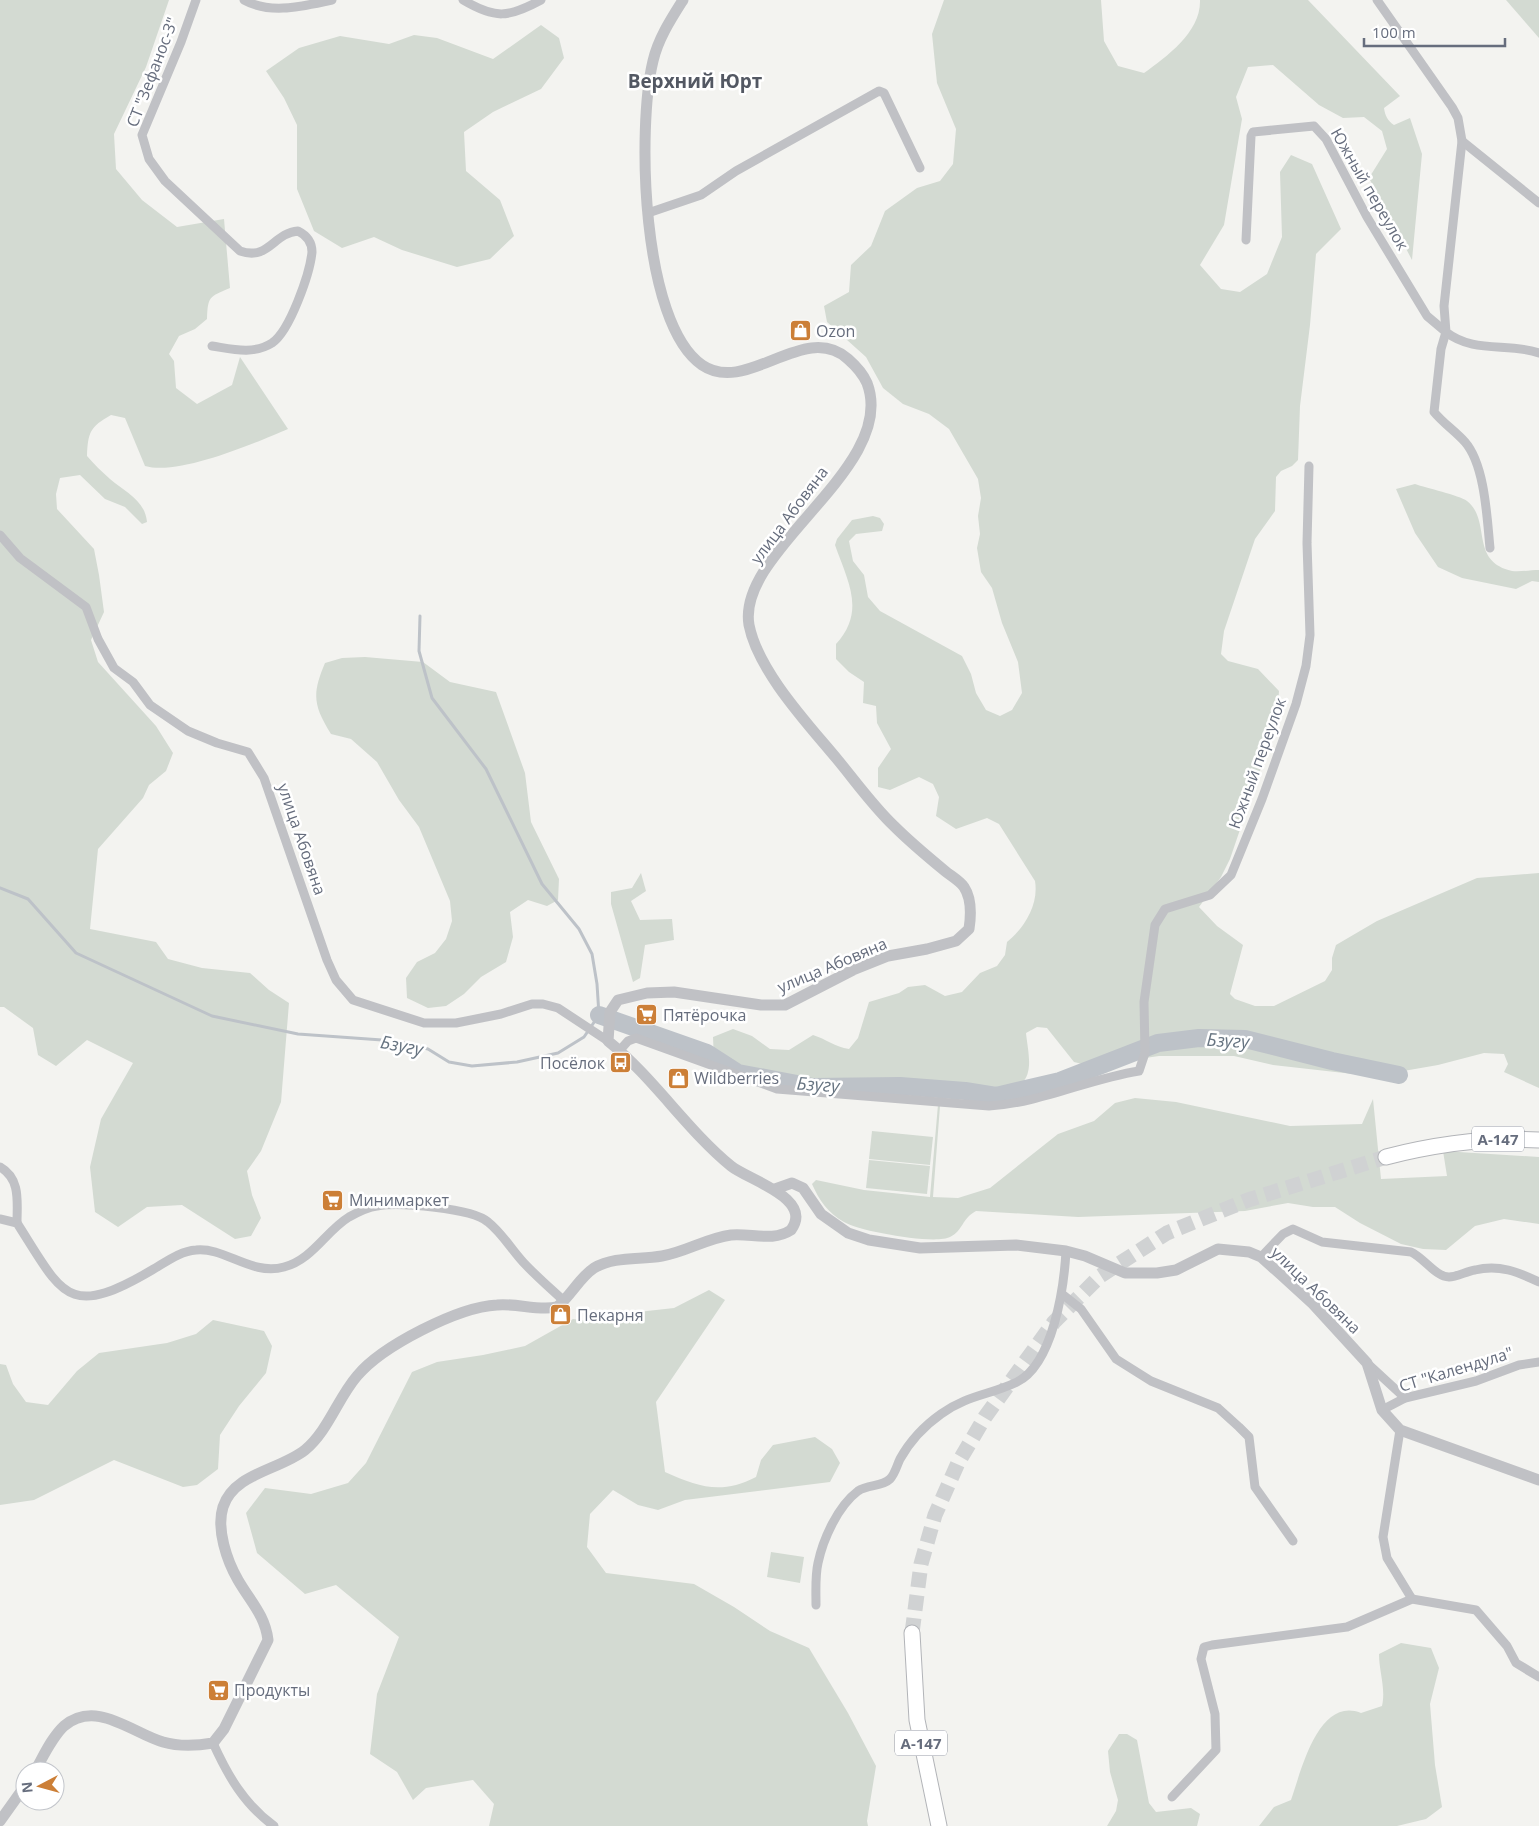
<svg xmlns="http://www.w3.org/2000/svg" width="1539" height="1826" font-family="'Open Sans',sans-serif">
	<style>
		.green { fill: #d3dad2 }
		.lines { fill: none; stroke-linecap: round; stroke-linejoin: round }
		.stream { stroke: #bdc2c8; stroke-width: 3 }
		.river { stroke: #bdc2c8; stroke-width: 18 }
		.trunk-tunnel { stroke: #d0d2d3; stroke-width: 15; stroke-dasharray: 15 8; stroke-linecap: butt }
		.trunk-casing { stroke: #b2b4b8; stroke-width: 17 }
		.minor { stroke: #c0c1c5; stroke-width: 9 }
		.tertiary { stroke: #c0c1c5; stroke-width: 11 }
		.trunk { stroke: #fff; stroke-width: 15 }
		.labels { text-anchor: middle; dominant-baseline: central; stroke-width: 5; stroke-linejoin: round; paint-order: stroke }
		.shield { fill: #fff; stroke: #9499a4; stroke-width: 1 }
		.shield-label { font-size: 15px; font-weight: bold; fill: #666d7d }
		.street-label { font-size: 16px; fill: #666d7d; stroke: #fff }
		.poi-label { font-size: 16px; fill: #666d7d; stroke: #fff; text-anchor: start }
		.water-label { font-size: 18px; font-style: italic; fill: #677481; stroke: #fff }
		.quarter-label { font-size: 19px; font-weight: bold; fill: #535863; stroke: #fff }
	</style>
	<rect width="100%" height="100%" fill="#f3f3f0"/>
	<g class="green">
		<path d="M0,0H169L146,67L114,134L116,169L142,200L177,227L224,219L230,288C209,297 208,296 207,319L195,329L179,336L169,354L174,361L176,388L197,404L232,385L240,357L288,429C255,443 179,476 145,466L125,418L111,415C90,427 88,432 87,456C94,464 102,472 110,479C125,492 145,500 147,522L142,524L125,507L105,499L80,475L60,478L56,494L57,509L94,549L99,575L104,612L91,640L98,662L156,726L173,753L166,771L149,785L143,798L98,849L90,929L156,942L168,959L202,968L250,973L269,990L289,1003L281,1102L261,1151L247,1171L252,1195L261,1218L251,1236L235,1239L182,1205L147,1207L118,1227L95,1212L90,1167L101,1119L133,1063L87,1040L56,1066L38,1055L33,1028L4,1007H0Z"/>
		<path d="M944,0H1101L1104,41L1118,66L1144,73C1167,56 1201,32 1200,0H1308L1400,96L1384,108C1385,116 1388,121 1394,125L1410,118L1422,154L1412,260L1369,178L1387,149L1382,131L1364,117L1343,118L1319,105L1273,65L1248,67L1236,97L1242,119L1224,225L1200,265L1221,289L1240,292L1267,274L1282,237L1280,172L1291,155L1312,164L1341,229L1316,254L1310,325L1300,406L1298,460L1292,466L1281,471L1276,477L1275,511L1255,539L1224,631L1221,654L1228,661L1258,669L1279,691L1277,721L1230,859L1221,877L1199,907L1217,926L1243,945L1230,994L1235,999L1255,1006H1274L1325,981L1332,970V958L1336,945L1377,921L1477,878L1539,873V1088L1504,1072L1508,1064L1504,1054L1484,1053L1438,1065L1392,1073L1353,1074L1273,1065L1234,1056H1159L1090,1066L1074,1062L1047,1028L1037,1027L1026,1033C1027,1044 1031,1061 1028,1072C1022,1101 964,1093 941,1093L933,1197L958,1198L990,1188L1058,1134L1094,1121L1115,1103L1135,1098L1176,1102L1290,1126L1362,1124L1373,1099L1381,1179L1447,1176L1443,1151L1539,1157V1224L1504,1219L1475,1226L1446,1250L1423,1249L1401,1244L1360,1223L1335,1207H1313L1288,1203L1245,1211L1078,1217L976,1211C962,1218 963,1231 950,1237C935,1245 858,1231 844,1222C828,1213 819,1200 812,1184L816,1180L864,1190L930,1197L939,1093L870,1090L835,1091L785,1087L744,1076L714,1060L713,1037L733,1029L752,1036L770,1049L789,1050L813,1035C826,1039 835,1047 849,1049L858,1038L869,1002L899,993L908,987L925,985L945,996L962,992L980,973L997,966L1005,955L1007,942C1024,928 1039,905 1035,881L999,824L987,818L956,829L936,816L939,797L933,784L919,777L890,790L878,787V768L891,749L877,723L876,706L863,703L864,682L849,672L836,659V644C866,611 848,582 835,545L837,539L852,520L873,516L880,518L884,524L882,531L856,534L849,541L853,561L864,575L868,597L880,611L962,656L971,674L976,693L986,710L1000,716L1012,710L1022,693L1018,662L1002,623L992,588L981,572L977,548L980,534L978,516L981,498L978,479L949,429L929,414L903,404L883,388L866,357L827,322L824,306L849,292L851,265L871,246L885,211L917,188L940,181L953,164L956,129L937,83L932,34Z"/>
		<path d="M1506,0H1539V38Z"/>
		<path d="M541,25L559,38L564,58L541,89L493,112L464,132L466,171L500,200L514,236L490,259L457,267L402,250L374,237L342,248L314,231L297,189V125L284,98L266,71L299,48L340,36L389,44L414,35L437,38L493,59Z"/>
		<path d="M1415,484C1426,488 1459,495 1467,501C1492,521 1469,561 1512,571C1520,572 1531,570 1539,570V582L1532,581L1516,589L1462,578L1438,567L1415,533L1396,489Z"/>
		<path d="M365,657L423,662L450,682L496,692L525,773L531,822L559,879L558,900L547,906L528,900L510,912L513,937L506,962L481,977L464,994L446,1006L428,1008L407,998L406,978L417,962L435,953L446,939L452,921L450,901L419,827L399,800L377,762L351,739L331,734C313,705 312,694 325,663L342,658Z"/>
		<path d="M641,873L646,891L631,901L640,920L672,919L674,940L645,945L640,978L633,982L611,904V892L632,888Z"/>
		<path d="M872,1131L933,1137L930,1165L869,1159Z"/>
		<path d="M869,1160L930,1166L927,1194L866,1188Z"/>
		<path d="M709,1290L725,1300L656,1402L665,1472C699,1487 721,1495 756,1477L761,1460L773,1445L815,1437L832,1449L840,1463L830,1482L685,1500L658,1510L638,1505L613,1490L590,1514L587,1547L606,1573L694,1584L734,1607L770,1631L809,1648L848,1713L876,1766L867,1821L868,1826H489L494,1804L473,1780L426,1788L413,1800L397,1772L370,1754L377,1694L399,1637L336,1585L305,1594L257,1553L246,1513L265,1488L311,1494L348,1483L366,1463L412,1372L437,1362L483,1355L525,1346L573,1319L606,1323L638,1312L674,1308Z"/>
		<path d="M213,1320L264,1331L272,1346L266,1373L239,1406L220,1435L218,1469L197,1485L183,1487L114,1460L34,1500L0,1505V1364L6,1365L13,1384L26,1402L48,1405L77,1371L99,1353L167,1343L196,1334Z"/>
		<path d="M771,1552L804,1557L800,1583L767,1577Z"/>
		<path d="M1401,1643L1431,1648L1439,1668L1430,1704L1435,1765L1442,1807L1426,1819L1397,1826H1259L1274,1807L1291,1800C1301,1772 1318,1696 1361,1713L1382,1706C1386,1688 1379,1672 1379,1654Z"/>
		<path d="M1119,1734H1127L1137,1740L1149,1803L1156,1812L1191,1808L1200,1814L1197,1826H1107L1116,1811L1118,1800L1110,1772L1108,1751Z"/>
	</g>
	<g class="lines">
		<path class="stream" d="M0,888L28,899L76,953L212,1016L298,1034L396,1041L428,1049L449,1062L472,1066L517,1062L558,1053L584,1037L599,1015L597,984L592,954L579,929L542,884L486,769L432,698L419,651L420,616"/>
		<path class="river" d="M599,1015L707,1053L738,1073L813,1087L900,1086L965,1091L996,1096L1060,1081L1158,1043L1199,1038L1245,1039L1332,1061L1399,1075"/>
		<path class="trunk-tunnel" d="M912,1633L921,1564L935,1515L958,1463L985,1417L1054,1322L1100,1276L1167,1233L1248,1200L1386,1157"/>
		<defs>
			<g id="trunk">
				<path d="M1386,1157C1437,1144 1486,1137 1539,1140"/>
				<path d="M912,1633L917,1720L939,1826"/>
			</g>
		</defs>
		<use href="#trunk" class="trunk-casing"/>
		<g class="minor">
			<path d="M196,0L181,42L142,135L149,159L165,181L240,251C269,261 273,233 298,231C306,235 312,242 312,252C310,273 290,331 272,343C253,355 232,349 212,346"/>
			<path d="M244,0C271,15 303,6 332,0"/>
			<path d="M463,0C495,19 508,18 541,0"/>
			<path d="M1377,0L1452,107L1458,118L1462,141L1444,306L1446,332C1474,354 1508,342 1539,353"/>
			<path d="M1462,141L1539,203"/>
			<path d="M648,213L701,195L736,171L879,91L884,93L920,168"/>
			<path d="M1246,240L1251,136L1253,132L1314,126L1326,139L1367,217L1427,316L1446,332L1441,349L1434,412C1443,423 1455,431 1465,442C1485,465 1487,518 1490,548"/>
			<path d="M0,535L20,558L86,607L98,639L114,668L133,682L150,705L188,731L217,743L248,752L264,778L327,960L336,980L353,1000L424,1023H456L501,1014L532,1004H543L558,1008L608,1041"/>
			<path d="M620,1050L628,1041L636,1038L777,1089L989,1106C1040,1103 1088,1079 1139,1071L1145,1053L1144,1002L1155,925L1165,909L1210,895L1231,875L1262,799L1296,704L1306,666L1310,635L1307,543L1309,466"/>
			<path d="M0,1167C21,1179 17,1202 17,1223"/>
			<path d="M0,1219L17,1223C63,1295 67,1320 152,1270C166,1262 180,1251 196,1250C225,1247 251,1276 284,1267C312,1260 326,1231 349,1217C358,1212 368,1207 377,1206C399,1202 472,1208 488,1222C502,1233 511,1249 523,1262C536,1276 550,1288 564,1301"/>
			<path d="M1261,1257L1283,1234L1293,1229L1322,1242L1411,1252C1424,1258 1436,1277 1449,1277C1457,1277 1467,1271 1475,1270C1499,1264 1518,1272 1539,1282"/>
			<path d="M1062,1294L1081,1309L1116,1359L1151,1381L1218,1408L1239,1427L1249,1437L1255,1487L1293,1541"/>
			<path d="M1367,1363L1405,1398"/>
			<path d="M1382,1410L1405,1398L1476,1381L1519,1365L1539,1362"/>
			<path d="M1400,1430L1383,1537L1387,1558L1412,1599"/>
			<path d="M816,1605C816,1591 815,1576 818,1563C823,1539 838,1506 858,1491C868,1484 882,1487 890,1479C895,1474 897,1465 900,1459C910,1441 924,1426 941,1414C967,1395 990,1395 1017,1382C1053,1364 1064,1288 1066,1251"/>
			<path d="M213,1743C228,1776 244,1804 274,1826"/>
			<path d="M1172,1797L1216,1750L1215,1714L1201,1659L1204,1647L1212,1645L1347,1627L1412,1599L1476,1610L1507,1646L1516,1663L1539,1677"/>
		</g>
		<g class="tertiary">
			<path d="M775,1189L792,1183L803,1188L821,1214L848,1233L869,1240L920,1248L1016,1245L1066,1251L1085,1256L1125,1273H1157L1176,1270L1218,1249L1249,1252L1261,1257L1279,1273L1313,1304L1367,1363L1382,1410L1400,1430L1539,1480"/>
			<path d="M35,1771C43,1757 52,1737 64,1726C96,1699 132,1733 163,1742C180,1747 196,1746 213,1743L224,1729L268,1640C265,1615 250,1601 238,1580C227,1561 216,1529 223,1507C234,1473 280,1470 305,1450C328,1431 338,1398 357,1376C382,1346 458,1307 497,1305C517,1303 538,1311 557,1307C571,1296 579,1278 594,1268C615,1256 639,1260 662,1256C686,1252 707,1238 731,1235C751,1233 773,1242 791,1230C814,1198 748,1180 731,1166C686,1129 654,1078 608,1041L610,1012L618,1000L647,993L674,992L761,1005H785L853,970L888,956L927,949L956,941L969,929C971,916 972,899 964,887C960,881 951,876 945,871C928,857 910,842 894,826C873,806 856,782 837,759C808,724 758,671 749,625C736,550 899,467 867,383C863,374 856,366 848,359C804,320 747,396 702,365C641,323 637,127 653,61C658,39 671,19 683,0"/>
			<path d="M0,1821L25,1786"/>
		</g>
		<use href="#trunk" class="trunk"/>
	</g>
	<defs>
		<symbol id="shop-square" viewBox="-11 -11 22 22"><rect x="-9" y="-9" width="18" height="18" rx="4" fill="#cc7f37" stroke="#fff"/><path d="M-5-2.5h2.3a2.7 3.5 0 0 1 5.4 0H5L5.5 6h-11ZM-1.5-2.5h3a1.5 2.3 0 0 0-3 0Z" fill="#fff"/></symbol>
		<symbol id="supermarket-square" viewBox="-11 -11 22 22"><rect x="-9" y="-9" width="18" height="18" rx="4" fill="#cc7f37" stroke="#fff"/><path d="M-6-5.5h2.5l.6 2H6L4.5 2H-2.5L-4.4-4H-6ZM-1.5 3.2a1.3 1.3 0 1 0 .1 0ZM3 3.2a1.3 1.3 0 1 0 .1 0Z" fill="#fff"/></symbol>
		<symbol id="bus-square" viewBox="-11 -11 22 22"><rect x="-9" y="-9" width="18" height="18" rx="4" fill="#cc7f37" stroke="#fff"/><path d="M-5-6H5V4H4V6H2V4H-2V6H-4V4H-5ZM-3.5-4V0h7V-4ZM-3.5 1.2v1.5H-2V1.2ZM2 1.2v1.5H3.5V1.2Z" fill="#fff"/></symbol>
	</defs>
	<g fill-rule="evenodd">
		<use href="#shop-square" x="788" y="318" width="25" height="25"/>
		<use href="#supermarket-square" x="634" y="1002" width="25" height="25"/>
		<use href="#bus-square" x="608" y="1050" width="25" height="25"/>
		<use href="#shop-square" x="666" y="1066" width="25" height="25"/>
		<use href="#supermarket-square" x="320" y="1188" width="25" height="25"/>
		<use href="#shop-square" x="548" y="1302" width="25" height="25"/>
		<use href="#supermarket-square" x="206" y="1678" width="25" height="25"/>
	</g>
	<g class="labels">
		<g class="shield">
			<rect x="1472" y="1126.5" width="52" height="25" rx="4"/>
			<rect x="895" y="1730.5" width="52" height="25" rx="4"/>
		</g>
		<g class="shield-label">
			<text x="1498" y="1139">А-147</text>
			<text x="921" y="1743">А-147</text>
		</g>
		<g class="street-label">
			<text transform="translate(152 72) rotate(-69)">СТ "Зефанос-3"</text>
			<text transform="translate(1370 189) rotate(60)">Южный переулок</text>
			<text transform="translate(789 515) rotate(-53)">улица Абовяна</text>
			<text transform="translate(1257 763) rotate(-70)">Южный переулок</text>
			<text transform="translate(302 839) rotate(71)">улица Абовяна</text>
			<text transform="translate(832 965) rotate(-23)">улица Абовяна</text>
			<text transform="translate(1316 1290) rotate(44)">улица Абовяна</text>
			<text transform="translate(1456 1369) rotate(-17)">СТ "Календула"</text>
		</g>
		<g class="poi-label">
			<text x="816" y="331">Ozon</text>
			<text x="663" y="1015">Пятёрочка</text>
			<text x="605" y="1063" text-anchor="end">Посёлок</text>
			<text x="694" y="1078">Wildberries</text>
			<text x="349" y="1200">Минимаркет</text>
			<text x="577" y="1315">Пекарня</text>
			<text x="234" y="1690">Продукты</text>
		</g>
		<g class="water-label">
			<text transform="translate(1228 1040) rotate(3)">Бзугу</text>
			<text transform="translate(402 1045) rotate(11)">Бзугу</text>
			<text transform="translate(818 1084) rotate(4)">Бзугу</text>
		</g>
		<g class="quarter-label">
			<text x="695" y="81">Верхний Юрт</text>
		</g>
	</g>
	<g transform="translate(40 1786) rotate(264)"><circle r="24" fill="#ffffff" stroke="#c2c5cb"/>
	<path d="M0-4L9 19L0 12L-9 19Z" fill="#cc7f37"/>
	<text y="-8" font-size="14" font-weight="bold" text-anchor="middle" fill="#666d7d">N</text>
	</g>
	<path d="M1364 38v8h141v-8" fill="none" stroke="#666d7d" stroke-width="2.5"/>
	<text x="1372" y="38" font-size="15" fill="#666d7d" stroke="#ffffff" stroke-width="4" paint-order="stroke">100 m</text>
</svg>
